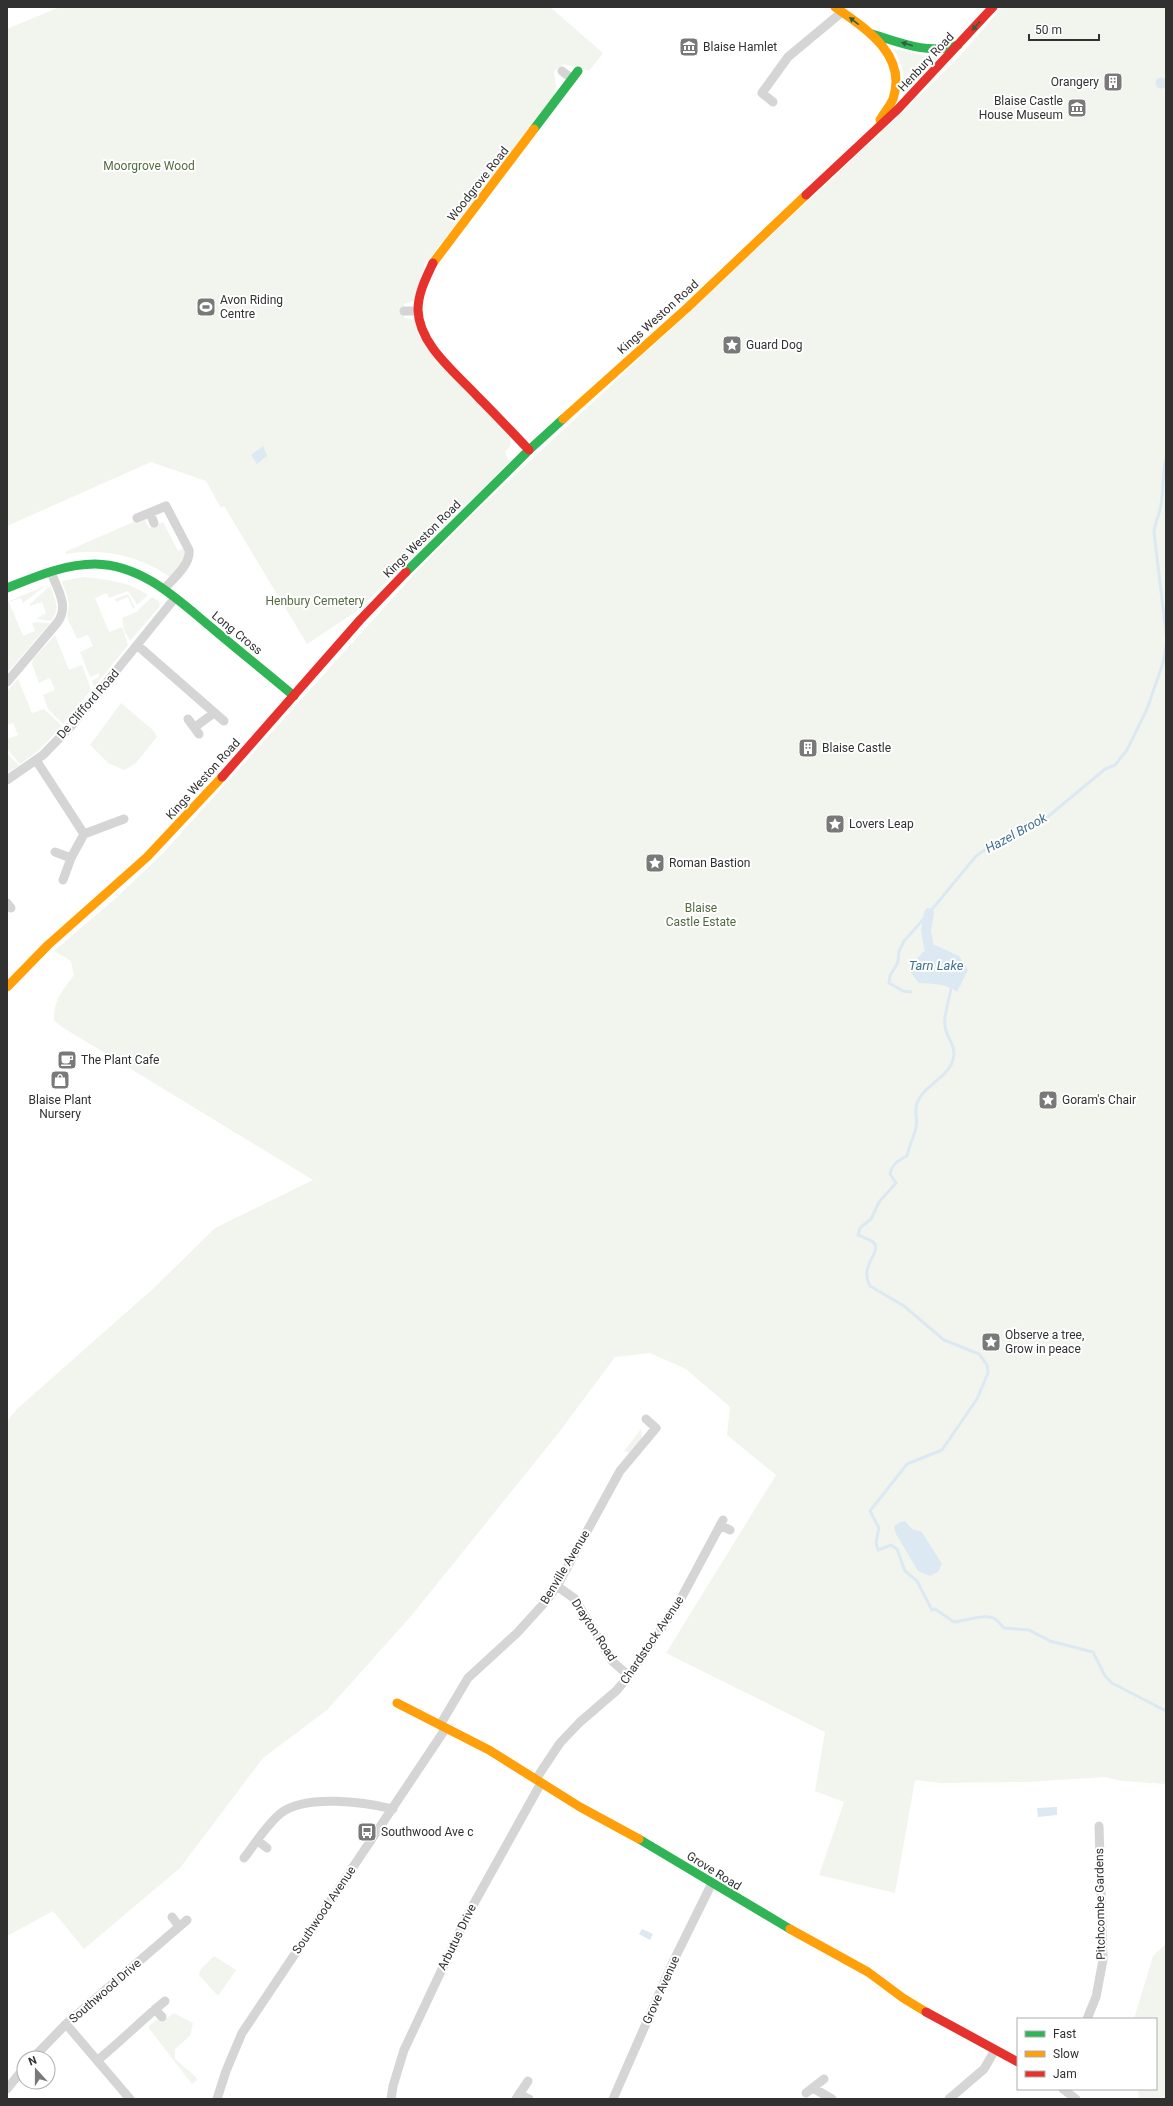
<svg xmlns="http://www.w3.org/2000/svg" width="1173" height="2106" font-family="Roboto,sans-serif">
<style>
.green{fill:#f1f5ee}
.water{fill:#dce9f2}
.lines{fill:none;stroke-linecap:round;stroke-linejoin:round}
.stream{stroke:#dce9f2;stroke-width:3}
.canal{stroke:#dce9f2;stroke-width:10}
.street{stroke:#d5d5d5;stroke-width:9}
.fast{stroke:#30b455;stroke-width:9}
.slow{stroke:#ff9f0a;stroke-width:9}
.jam{stroke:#e5322d;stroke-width:9}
.oneway{fill:#315f3e}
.labels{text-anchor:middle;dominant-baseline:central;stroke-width:4;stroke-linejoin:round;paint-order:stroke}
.poi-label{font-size:12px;fill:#313131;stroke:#fff;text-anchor:start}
.street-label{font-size:12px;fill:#313131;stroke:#fff}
.park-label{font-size:12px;fill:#536b3f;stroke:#fff}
.water-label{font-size:13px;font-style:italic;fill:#417091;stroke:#fff}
</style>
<rect width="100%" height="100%" fill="#fff"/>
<path class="green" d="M60,7H550L603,53L589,71L564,64L554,71L556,86L554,97L425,264L414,301L404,304V318L415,320L510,438L511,445L505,452L509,462L357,611L307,644L224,506L221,508L206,481L151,462L7,526V29Z
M1002,7H1166V1784L1122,1781L1105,1777L1025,1782L941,1783L915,1780L895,1893L819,1875L844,1802L815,1791L825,1732L666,1653L776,1475L727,1435L730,1407L686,1369L650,1353L615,1357L560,1431L412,1615L327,1710L263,1758L180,1868L84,1949L53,1911L7,1936V1421L17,1409L155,1287L215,1228L313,1180L62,1027L54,1020C53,1001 63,990 74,975L71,961L54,951L116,898L165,851L417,571L470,517L898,117L958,58Z
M893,49L939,58L904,93C905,76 903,63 893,49Z
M138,520L139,523L145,520L149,528L163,522L178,551L184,548C188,560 177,568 170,577C140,556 102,547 66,554L65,552Z
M83,577C105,579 130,582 148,595L137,605L128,591L109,598L107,593L95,598L109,632L122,627L128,645L94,687L92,681L99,677V673L90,677L80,652L93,646L88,635L77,639L67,617L69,603L62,581Z
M45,586L23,603L21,598L9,602L23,636L35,631L32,623L36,622L50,623L7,673V602Z
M50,586C55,599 61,609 51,621L36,619L46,613L42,602L30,606V604Z
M128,594L135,607L133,609L128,597L116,602L115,599Z
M152,597L159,601L160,606L130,641L124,630L122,618L136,612Z
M55,635L69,670L82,665L91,690L63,724L48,709L43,695L55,690L50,678L39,683L32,664L33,659Z
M18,679L32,713L44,709L62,726L37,752L20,764L7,749V739L18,735L13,723L7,725V691Z
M121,703L154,731L157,737L135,764L124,770L108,763L90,745Z
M7,753L19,766L7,773Z
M641,1429C645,1440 635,1446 629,1453L624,1451Z
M1166,1944V2099H1139L1138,2089H1156V2019H1134L1153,1956Z
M214,1956L236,1970L218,1996L199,1975L201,1969Z
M174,2013L193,2023L190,2036L175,2049V2059L196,2077L197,2080L192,2084L148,2027L156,2020L163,2021Z"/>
<path class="water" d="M1155.5 83a5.5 5.5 0 1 1 11 0a5.5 5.5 0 1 1-11 0Z
M263,446L267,456L257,464L251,455Z
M935,945L959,956L968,970L957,992C946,983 932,984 919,983L911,973C916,958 921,951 935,945Z
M905,1521L912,1529L922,1532L942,1564L938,1572L930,1576L918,1571L896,1534L894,1527L898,1523Z
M1057,1807V1815L1038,1817L1037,1808Z
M642,1929L653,1934L650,1940L639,1934Z"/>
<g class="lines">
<path class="stream" d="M1166,457C1162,473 1164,488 1161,504C1160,514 1155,522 1154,532L1166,633
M951,987C950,1000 943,1014 945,1026C946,1037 955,1044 954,1055C951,1078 925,1083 917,1103C914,1109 918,1120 916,1127C914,1137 909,1146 907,1156C899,1160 892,1164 890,1174L896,1183L879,1202L871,1219L860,1228L858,1235C863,1237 869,1239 873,1242C884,1251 858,1265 870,1286L904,1306L944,1340L979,1354L987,1365L988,1373L977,1399L942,1450L907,1464L870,1511L879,1528L876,1542L878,1550L891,1545L897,1549L905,1571L917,1581L932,1610L935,1609L954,1622C964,1621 987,1613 995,1619C999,1621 1001,1626 1004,1628L1029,1630L1050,1641L1093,1652L1105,1676L1112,1683L1166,1711
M911,992L903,991L889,983L890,976L898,962L899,951L904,941L929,913L976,856L996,842L1028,830L1044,820L1105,769L1115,765L1127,750L1147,709L1163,663L1166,646"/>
<path class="canal" d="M929,948L926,931L929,913"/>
<path class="street" d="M562,71L572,79
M773,102L762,93L788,57L842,12
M404,311H417
M150,513L154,523
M137,518L166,506L189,550C191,564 173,579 164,589
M137,645L224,721
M7,682L57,623C70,606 57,589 51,572
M188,719L199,734
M195,727L214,713
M36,760L84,834
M7,780L43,755L73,724L175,598
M55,852L71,858
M63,880L71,858L84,834L124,819
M7,903L11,908
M720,1525L730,1530
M557,1586L575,1599L612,1661L629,1676
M440,1725L468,1678L517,1633L547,1600L557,1586L620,1471L656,1428L646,1419
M536,1779L560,1743L580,1722L616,1691L629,1676L678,1604L723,1520
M258,1841L267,1848
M244,1858C255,1844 267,1824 281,1813C306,1794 364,1802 393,1809
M172,1917L179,1926
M155,2009L162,2017
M1087,2019L1096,1997L1103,1960L1099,1826
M66,2024L130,2099
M33,2058L66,2024L187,1920
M98,2060C121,2041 142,2020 165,2001
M813,2088L832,2099
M7,2089L24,2068
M1063,2089L1076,2099
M806,2093L824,2079
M519,2094L529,2099
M217,2099L226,2071L242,2033L446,1728
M391,2099L393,2086L404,2050L467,1916L541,1783
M516,2099L528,2081
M613,2099L673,1962L712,1883
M949,2099L984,2069L995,2050"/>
<path class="fast" d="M872,34C901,43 928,55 958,45
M534,129L578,71
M406,572L529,450L563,419
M7,588C35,577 64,564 95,564C143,565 177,599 212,628C239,651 267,673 294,696
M639,1839L790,1929"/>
<path class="slow" d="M835,7C865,28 908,55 893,99C890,106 884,113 880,120
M433,263L534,129
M563,419L687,308L806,195
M7,987L48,945L147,857L222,777
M397,1703L489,1750L580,1807L639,1839
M790,1929L868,1972L903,1998L926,2012"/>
<path class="jam" d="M806,195L898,109L993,7
M433,263C426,278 418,293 418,310C419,345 456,373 478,397C495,414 512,432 529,450
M222,777L360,620L406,572
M926,2012L1018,2062"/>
</g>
<defs><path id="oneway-solid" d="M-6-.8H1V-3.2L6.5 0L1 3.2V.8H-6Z"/></defs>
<g class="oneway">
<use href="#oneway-solid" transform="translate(854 21) rotate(-143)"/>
<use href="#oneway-solid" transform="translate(976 26) rotate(132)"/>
<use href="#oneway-solid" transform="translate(907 44) rotate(-164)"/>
</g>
<defs>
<g id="museum-square" transform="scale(1)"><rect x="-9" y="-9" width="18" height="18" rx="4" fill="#797979" stroke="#fff"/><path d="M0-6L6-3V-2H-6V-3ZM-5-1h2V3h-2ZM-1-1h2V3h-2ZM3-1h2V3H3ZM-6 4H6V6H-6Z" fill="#fff"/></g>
<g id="building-square" transform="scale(1)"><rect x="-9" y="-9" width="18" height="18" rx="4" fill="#797979" stroke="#fff"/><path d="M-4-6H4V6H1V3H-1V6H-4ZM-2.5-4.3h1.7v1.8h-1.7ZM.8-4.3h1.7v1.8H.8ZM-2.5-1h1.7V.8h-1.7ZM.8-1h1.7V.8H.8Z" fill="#fff"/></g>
<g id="stadium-square" transform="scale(1)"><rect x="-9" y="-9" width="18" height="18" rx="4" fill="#797979" stroke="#fff"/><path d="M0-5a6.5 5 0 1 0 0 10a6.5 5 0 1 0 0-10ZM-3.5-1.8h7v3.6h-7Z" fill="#fff"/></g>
<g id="sight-square" transform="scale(1)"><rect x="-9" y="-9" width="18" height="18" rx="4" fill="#797979" stroke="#fff"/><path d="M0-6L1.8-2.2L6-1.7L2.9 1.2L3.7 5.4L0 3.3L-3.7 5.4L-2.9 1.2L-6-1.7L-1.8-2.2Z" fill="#fff"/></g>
<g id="cafe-square" transform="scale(1)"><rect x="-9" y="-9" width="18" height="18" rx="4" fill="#797979" stroke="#fff"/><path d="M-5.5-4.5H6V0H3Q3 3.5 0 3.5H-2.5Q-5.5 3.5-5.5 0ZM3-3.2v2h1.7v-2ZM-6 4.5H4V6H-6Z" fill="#fff"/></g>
<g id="shop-square" transform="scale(1)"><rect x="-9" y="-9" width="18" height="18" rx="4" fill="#797979" stroke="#fff"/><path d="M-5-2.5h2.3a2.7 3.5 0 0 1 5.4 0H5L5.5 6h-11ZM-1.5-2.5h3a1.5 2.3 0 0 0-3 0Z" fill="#fff"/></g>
<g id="bus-square" transform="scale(1)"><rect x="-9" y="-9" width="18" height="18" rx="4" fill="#797979" stroke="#fff"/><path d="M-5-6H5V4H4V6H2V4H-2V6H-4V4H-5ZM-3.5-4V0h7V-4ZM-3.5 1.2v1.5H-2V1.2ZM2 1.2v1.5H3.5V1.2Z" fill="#fff"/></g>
</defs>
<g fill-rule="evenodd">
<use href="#museum-square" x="689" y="47"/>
<use href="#building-square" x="1113" y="82"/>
<use href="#museum-square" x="1077" y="108"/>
<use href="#stadium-square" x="206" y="307"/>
<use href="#sight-square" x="732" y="345"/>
<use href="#building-square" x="808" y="748"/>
<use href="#sight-square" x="835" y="824"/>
<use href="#sight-square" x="655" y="863"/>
<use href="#cafe-square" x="67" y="1060"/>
<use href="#shop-square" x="60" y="1080"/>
<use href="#sight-square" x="1048" y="1100"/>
<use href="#sight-square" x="991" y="1342"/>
<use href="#bus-square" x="367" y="1832"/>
</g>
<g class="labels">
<g class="poi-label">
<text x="703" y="47">Blaise Hamlet</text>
<text x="1099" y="82" text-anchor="end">Orangery</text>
<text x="1063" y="101" text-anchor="end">Blaise Castle<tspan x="1063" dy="14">House Museum</tspan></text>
<text x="220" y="300">Avon Riding<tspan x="220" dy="14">Centre</tspan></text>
<text x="746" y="345">Guard Dog</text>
<text x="822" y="748">Blaise Castle</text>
<text x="849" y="824">Lovers Leap</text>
<text x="669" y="863">Roman Bastion</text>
<text x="81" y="1060">The Plant Cafe</text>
<text x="60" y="1100" text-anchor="middle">Blaise Plant<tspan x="60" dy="14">Nursery</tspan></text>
<text x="1062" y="1100">Goram's Chair</text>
<text x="1005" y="1335">Observe a tree,<tspan x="1005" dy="14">Grow in peace</tspan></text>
<text x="381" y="1832">Southwood Ave c</text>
</g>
<g class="street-label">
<text transform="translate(926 62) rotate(-47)">Henbury Road</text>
<text transform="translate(478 184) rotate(-52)">Woodgrove Road</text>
<text transform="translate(658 317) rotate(-42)">Kings Weston Road</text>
<text transform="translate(422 539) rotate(-45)">Kings Weston Road</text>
<text transform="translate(237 633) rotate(39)">Long Cross</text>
<text transform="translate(88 704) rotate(-49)">De Clifford Road</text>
<text transform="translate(203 779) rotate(-48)">Kings Weston Road</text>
<text transform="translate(565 1567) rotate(-59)">Benville Avenue</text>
<text transform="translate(594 1630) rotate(57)">Drayton Road</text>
<text transform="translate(652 1640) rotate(-56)">Chardstock Avenue</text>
<text transform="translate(714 1871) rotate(32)">Grove Road</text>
<text transform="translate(1100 1904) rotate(-91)">Pitchcombe Gardens</text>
<text transform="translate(324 1910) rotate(-56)">Southwood Avenue</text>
<text transform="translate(457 1937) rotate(-64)">Arbutus Drive</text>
<text transform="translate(661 1990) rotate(-66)">Grove Avenue</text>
<text transform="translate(105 1991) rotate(-41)">Southwood Drive</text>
</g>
<g class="park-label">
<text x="149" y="166">Moorgrove Wood</text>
<text x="315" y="601">Henbury Cemetery</text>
<text x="701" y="908">Blaise<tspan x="701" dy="14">Castle Estate</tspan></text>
</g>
<g class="water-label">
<text transform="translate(1016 833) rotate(-29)">Hazel Brook</text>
<text x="936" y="965">Tarn Lake</text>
</g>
</g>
<rect width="1173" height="2106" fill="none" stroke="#313131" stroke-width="16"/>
<rect x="1017" y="2018" width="140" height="72" fill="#ffffff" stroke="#adadad"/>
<rect x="1025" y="2031" width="20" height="6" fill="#30b455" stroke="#adadad"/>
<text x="1053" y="2038" font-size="12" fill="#313131">Fast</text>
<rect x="1025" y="2051" width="20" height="6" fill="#ff9f0a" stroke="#adadad"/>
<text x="1053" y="2058" font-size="12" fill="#313131">Slow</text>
<rect x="1025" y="2071" width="20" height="6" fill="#e5322d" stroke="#adadad"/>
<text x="1053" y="2078" font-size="12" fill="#313131">Jam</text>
<g transform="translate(36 2070) rotate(339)"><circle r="19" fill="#ffffff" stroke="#adadad"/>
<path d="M0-3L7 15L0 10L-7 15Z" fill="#797979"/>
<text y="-6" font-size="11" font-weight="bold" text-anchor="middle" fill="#313131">N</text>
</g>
<path d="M1029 34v6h70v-6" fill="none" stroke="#313131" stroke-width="2"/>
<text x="1035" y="34" font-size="12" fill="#313131" stroke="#ffffff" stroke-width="3" paint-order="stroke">50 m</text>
</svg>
